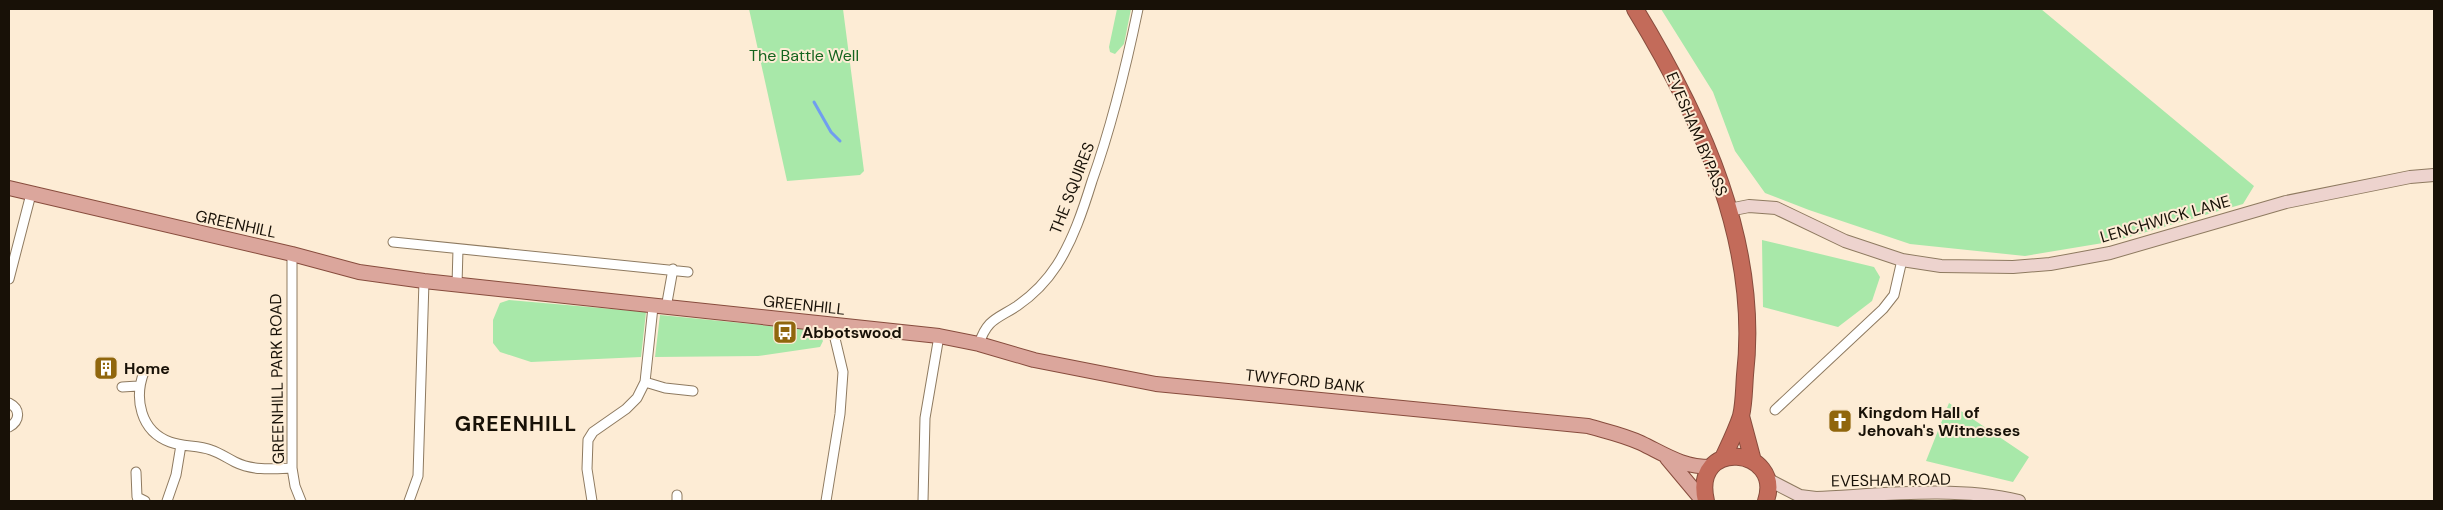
<svg xmlns="http://www.w3.org/2000/svg" width="2443" height="510" font-family="'DM Sans',sans-serif">
<style>
.green{fill:#a8e8a9}
.lines{fill:none;stroke-linecap:round;stroke-linejoin:round}
.stream{stroke:#709eef;stroke-width:3}
.street-casing{stroke:#8e7a60;stroke-width:11}
.secondary-casing{stroke:#8e7a60;stroke-width:14}
.primary-casing{stroke:#874c3d;stroke-width:16}
.highway-casing{stroke:#874c3d;stroke-width:18}
.street{stroke:#fff;stroke-width:9}
.secondary{stroke:#edd3ce;stroke-width:12}
.primary{stroke:#dba69c;stroke-width:14}
.highway{stroke:#c36b5a;stroke-width:16}
.labels{text-anchor:middle;dominant-baseline:central;stroke-width:4;stroke-linejoin:round;paint-order:stroke}
.park-label{font-size:16px;fill:#14641e;stroke:#fdecd5}
.street-label{font-size:16px;fill:#181107;stroke:#fdecd5}
.poi-label{font-size:16px;font-weight:bold;fill:#181107;stroke:#fdecd5;text-anchor:start}
.district-label{font-size:21px;font-weight:bold;letter-spacing:1px;fill:#181107;stroke:#fdecd5}
</style>
<rect width="100%" height="100%" fill="#fdecd5"/>
<path class="green" d="M749,9H843L864,171L860,175L787,181Z
M1117,9H1131L1124,44L1115,54L1110,52L1109,47Z
M1661,9H2041L2254,186L2243,204L2115,241L2025,256L1910,244L1809,210L1765,193L1735,151L1713,92Z
M1762,240L1874,267L1880,277L1872,301L1838,327L1763,307Z
M509,300L646,312L641,357L531,362L500,352L493,343V320L500,303Z
M660,315L811,330L819,333L823,341L820,347L758,356L655,357Z
M1949,403L2029,457L2013,482L1926,461Z"/>
<g class="lines">
<path class="stream" d="M814,102L831,132L840,141"/>
<g class="street-casing">
<path id="street" d="M393,242L688,272
M292,254V468L295,486L301,501
M9,279L31,194
M457,285L458,249
M666,308L673,269
M979,344C987,319 997,319 1017,306C1033,295 1046,282 1057,265C1073,240 1083,210 1092,181C1112,125 1126,67 1138,9
M144,372C134,398 140,431 170,442C183,447 198,445 211,450C220,453 227,458 235,462C253,471 273,469 292,468
M645,382L665,388L693,391
M122,387L138,386
M9,403C21,409 20,421 9,427
M1775,410L1883,309L1894,295L1902,260
M136,472L137,497L145,501
M677,495V501
M167,501L176,475L181,445
M409,501L418,476L424,281
M592,501L587,469L588,440L593,432L626,409L637,398L645,382L653,307
M826,501L840,414L843,372L832,326
M923,501L925,418L939,336"/>
</g>
<g class="secondary-casing">
<path id="secondary" d="M1729,210L1749,206L1776,208L1845,241L1902,260L1941,266L2013,267L2050,264L2110,253L2286,202L2410,177L2434,175
M1767,479L1800,496L1816,498C1881,495 1956,486 2019,501"/>
</g>
<g class="primary-casing">
<path id="primary" d="M9,188L292,254L359,272L424,281L939,336L979,344L1034,360L1156,384L1588,426C1605,431 1624,435 1641,443C1666,455 1682,467 1711,467
M1667,458L1703,501"/>
</g>
<g class="highway-casing">
<path id="highway" d="M1635,9C1702,119 1760,244 1745,375C1744,388 1744,404 1741,416C1736,431 1729,445 1723,458
M1741,416L1753,461
M1706,501C1691,437 1784,447 1766,501"/>
</g>
<use href="#street" class="street"/>
<use href="#secondary" class="secondary"/>
<use href="#primary" class="primary"/>
<use href="#highway" class="highway"/>
</g>
<defs>
<g id="bus-square" transform="scale(1.25)"><rect x="-9" y="-9" width="18" height="18" rx="4" fill="#90660d" stroke="#fdecd5"/><path d="M-5-6H5V4H4V6H2V4H-2V6H-4V4H-5ZM-3.5-4V0h7V-4ZM-3.5 1.2v1.5H-2V1.2ZM2 1.2v1.5H3.5V1.2Z" fill="#fff"/></g>
<g id="building-square" transform="scale(1.25)"><rect x="-9" y="-9" width="18" height="18" rx="4" fill="#90660d" stroke="#fdecd5"/><path d="M-4-6H4V6H1V3H-1V6H-4ZM-2.5-4.3h1.7v1.8h-1.7ZM.8-4.3h1.7v1.8H.8ZM-2.5-1h1.7V.8h-1.7ZM.8-1h1.7V.8H.8Z" fill="#fff"/></g>
<g id="church-square" transform="scale(1.25)"><rect x="-9" y="-9" width="18" height="18" rx="4" fill="#90660d" stroke="#fdecd5"/><path d="M-1.2-6h2.4v3.5h3.3v2.4h-3.3V6h-2.4V-.1h-3.3v-2.4h3.3Z" fill="#fff"/></g>
</defs>
<g fill-rule="evenodd">
<use href="#bus-square" x="785" y="332"/>
<use href="#building-square" x="106" y="368"/>
<use href="#church-square" x="1840" y="421"/>
</g>
<g class="labels">
<g class="park-label">
<text x="804" y="55">The Battle Well</text>
</g>
<g class="street-label">
<text transform="translate(1697 134) rotate(67)">EVESHAM BYPASS</text>
<text transform="translate(1072 188) rotate(-69)">THE SQUIRES</text>
<text transform="translate(2165 219) rotate(-16)">LENCHWICK LANE</text>
<text transform="translate(236 224) rotate(12)">GREENHILL</text>
<text transform="translate(804 305) rotate(6)">GREENHILL</text>
<text transform="translate(277 379) rotate(-91)">GREENHILL PARK ROAD</text>
<text transform="translate(1305 381) rotate(6)">TWYFORD BANK</text>
<text transform="translate(1891 480) rotate(-1)">EVESHAM ROAD</text>
</g>
<g class="poi-label">
<text x="802" y="332">Abbotswood</text>
<text x="124" y="368">Home</text>
<text x="1858" y="412">Kingdom Hall of<tspan x="1858" dy="18">Jehovah's Witnesses</tspan></text>
</g>
<g class="district-label">
<text x="516" y="424">GREENHILL</text>
</g>
</g>
<rect width="2443" height="510" fill="none" stroke="#181107" stroke-width="20"/>
</svg>
